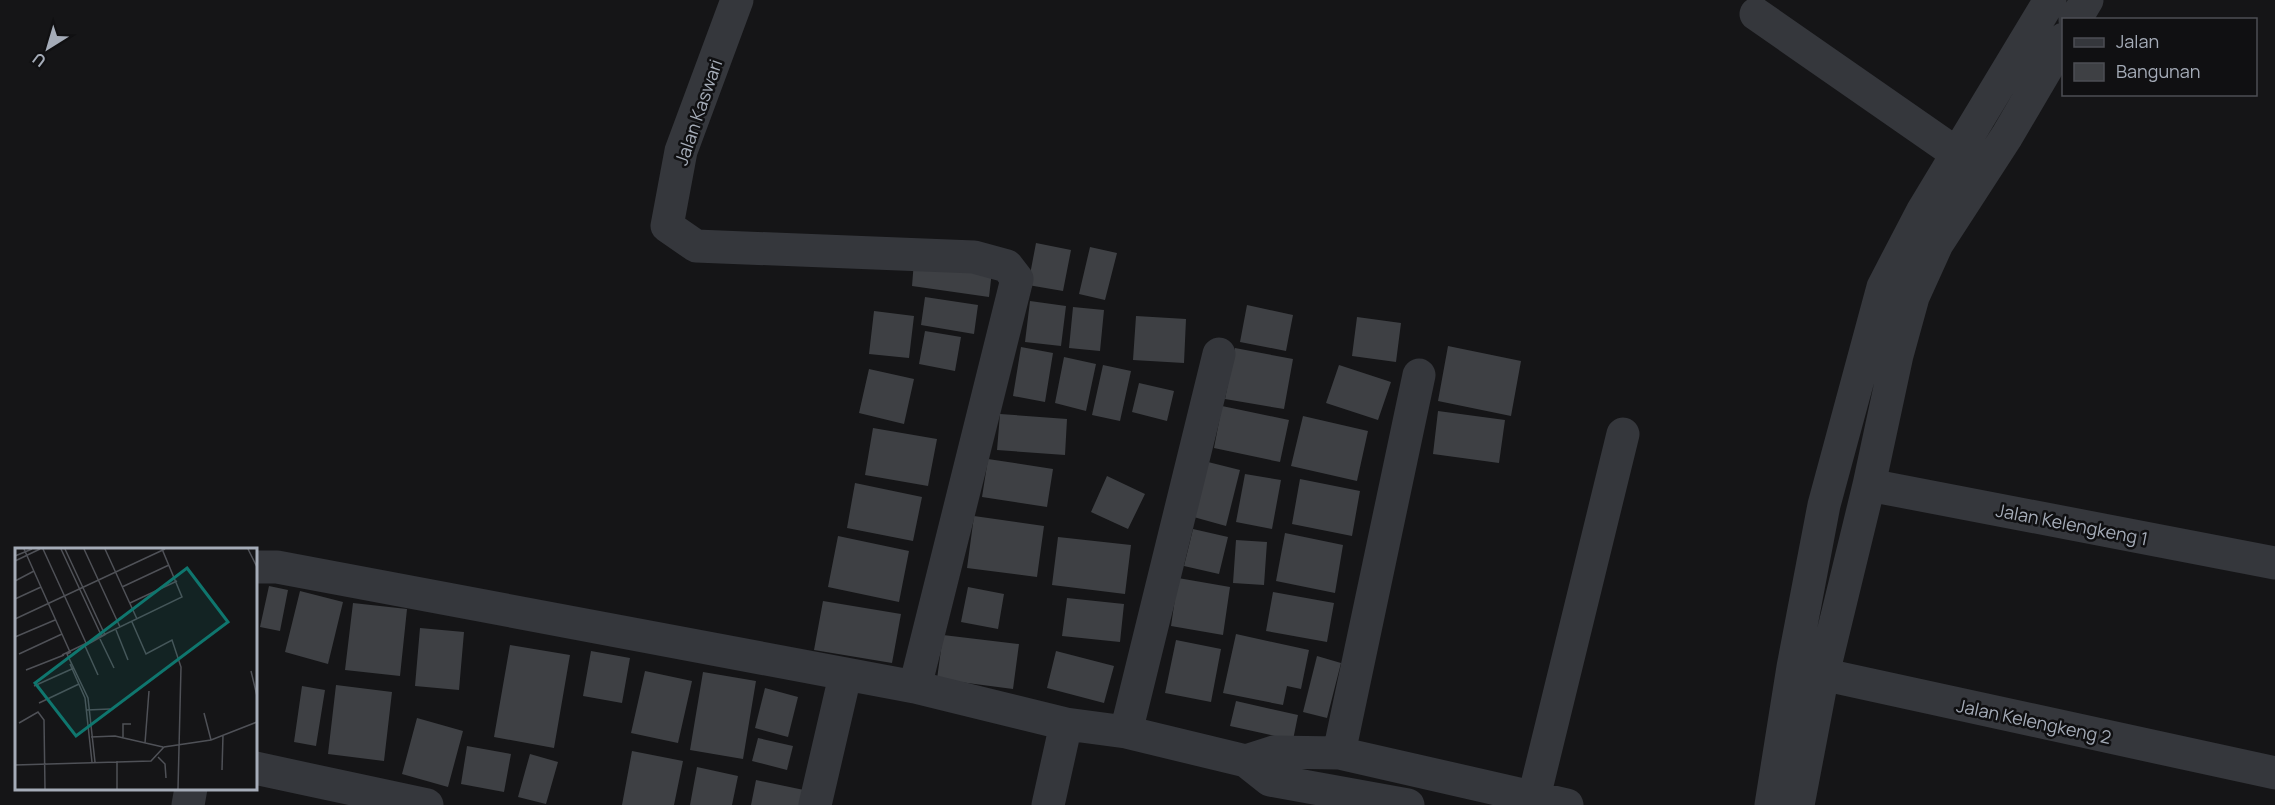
<svg xmlns="http://www.w3.org/2000/svg" width="2275" height="805" font-family="Manrope,sans-serif">
<style>
.building{fill:#3e4044}
.lines{fill:none;stroke-linecap:round;stroke-linejoin:round}
.street{stroke:#35373c;stroke-width:33}
.labels{text-anchor:middle;dominant-baseline:central;stroke-width:5;stroke-linejoin:round;paint-order:stroke}
.street-label{font-size:18px;fill:#a5acb8;stroke:#101012}
.inset-road{fill:none;stroke:#4f5157;stroke-width:1.5}
.view{fill:#0f766e;fill-opacity:0.15;stroke:#0f766e;stroke-width:3}
.inset-edge{fill:none;stroke:#a5acb8;stroke-width:3}
</style>
<rect width="100%" height="100%" fill="#151517"/>
<path class="building" d="M1036,243L1071,250L1063,291L1028,285Z
M1090,247L1117,253L1105,300L1079,294Z
M914,261L992,271L989,297L912,286Z
M925,297L978,305L974,334L921,325Z
M1030,301L1066,306L1061,346L1025,342Z
M1247,305L1293,315L1286,351L1240,342Z
M1073,307L1104,310L1100,351L1069,348Z
M874,311L914,316L909,358L869,354Z
M1136,316L1186,319L1184,363L1133,360Z
M1357,317L1401,323L1396,362L1352,356Z
M925,331L961,337L955,371L919,364Z
M1448,346L1521,361L1511,416L1438,401Z
M1021,347L1053,353L1045,402L1013,396Z
M1235,348L1293,359L1284,409L1225,399Z
M1064,357L1096,364L1086,411L1055,403Z
M1103,365L1131,371L1120,421L1092,415Z
M1339,365L1391,382L1378,420L1326,403Z
M869,369L914,379L904,424L859,413Z
M1139,383L1174,391L1167,421L1132,412Z
M1222,406L1289,420L1280,462L1214,448Z
M1438,411L1505,420L1499,463L1433,454Z
M1000,414L1067,419L1065,455L997,450Z
M1303,416L1368,431L1357,481L1291,466Z
M873,428L937,439L928,486L865,475Z
M988,459L1053,469L1047,507L982,497Z
M1204,461L1240,470L1226,526L1190,516Z
M1245,474L1281,480L1272,529L1236,522Z
M1107,476L1145,494L1128,529L1091,512Z
M1300,479L1360,491L1352,536L1292,524Z
M855,483L922,497L913,541L847,528Z
M974,516L1044,526L1037,577L967,568Z
M1193,529L1228,537L1219,574L1184,566Z
M1285,533L1343,545L1335,593L1276,581Z
M838,536L909,551L899,602L828,587Z
M1058,537L1131,545L1125,594L1052,585Z
M1236,540L1267,542L1264,585L1233,583Z
M1178,578L1230,587L1223,635L1171,626Z
M269,586L288,590L280,631L260,627Z
M968,587L1004,594L998,629L961,622Z
M300,591L343,602L328,664L285,652Z
M1273,592L1334,603L1327,642L1266,631Z
M1067,598L1124,604L1120,642L1062,636Z
M823,601L901,614L892,663L814,650Z
M353,603L407,609L400,676L345,670Z
M420,628L464,632L459,690L415,686Z
M1236,634L1309,650L1301,689L1287,686L1283,705L1223,693Z
M943,635L1019,644L1013,689L937,679Z
M1176,640L1221,649L1211,702L1165,693Z
M510,645L570,655L554,748L494,737Z
M591,651L630,658L622,703L583,696Z
M1056,651L1114,666L1104,703L1047,688Z
M1317,656L1341,663L1327,718L1303,712Z
M645,671L692,681L678,743L631,733Z
M703,672L756,681L743,759L690,750Z
M336,685L392,692L384,761L328,754Z
M302,686L325,690L316,746L294,742Z
M765,688L798,697L788,737L755,728Z
M1236,701L1298,715L1293,740L1230,726Z
M417,718L463,731L448,787L402,774Z
M758,738L793,746L787,770L752,761Z
M467,746L511,754L504,792L461,784Z
M632,751L683,761L674,805H622Z
M530,754L558,762L546,804L518,797Z
M697,767L738,776L732,805H690Z
M756,780L804,790L801,805H751Z"/>
<g class="lines">
<path class="street" d="M737,0L681,151L667,226L696,246L974,257L1007,266L1017,279L915,687
M1756,14L1976,167
M2075,20L2087,0
M1869,485L2275,563
M255,567H277L915,687L1066,724L1126,732L1246,761L1270,780L1408,805
M1803,670L2275,773
M1126,732L1219,354
M1339,753L1419,375
M1246,761L1274,752L1339,753L1567,805
M255,768L427,805
M1534,797L1623,434
M188,805L191,788
M815,805L845,676
M1048,805L1066,724
M1771,805L1793,667L1824,505L1883,287L1922,212L2050,0
M1798,805L1823,674L1869,485L1897,355L1913,297L1937,244L2007,136L2064,39"/>
</g>
<g class="labels">
<g class="street-label">
<text transform="translate(698 112) rotate(-71)">Jalan Kaswari</text>
<text transform="translate(2072 524) rotate(11)">Jalan Kelengkeng 1</text>
<text transform="translate(2034 721) rotate(12)">Jalan Kelengkeng 2</text>
</g>
</g>
<g transform="translate(15 548)">
<rect width="242" height="242" fill="#151517"/>
<path class="inset-road" d="M9,1L55,104M28,1L71,95M46,1L87,89M50,1L90,87M69,1L105,79M90,1L122,71M233,1L242,19M0,8L17,1M0,13L25,1M0,33L19,23M107,39L154,17M0,51L26,39M115,55L162,33M0,71L150,1M117,74L131,106L157,92L166,119L163,241M101,82L113,112M0,89L40,72M85,91L99,120M70,98L83,127M66,100L91,86M56,104L52,106L73,150L80,214M4,106L47,86M47,107L167,49L147,1M55,116L70,150L77,214M11,122L49,107M236,123L242,148M19,138L59,120M24,155L64,136M72,162L95,161M189,165L196,192M4,175L23,164L29,172L30,241M76,189L100,188L148,199M108,189V176H116M130,195L134,143M143,209L150,216L151,230M102,213V241M0,217L136,213L149,199L196,192L242,174M207,222L208,187"/>
<path class="view" d="M172,20L213,74L61,188L20,135Z"/>
<rect width="242" height="242" class="inset-edge"/>
</g>
<rect x="2062" y="18" width="195" height="78" fill="#101012" stroke="#4c4e54" stroke-width="1.5"/>
<rect x="2074" y="38" width="30" height="9" fill="#35373c" stroke="#4c4e54" stroke-width="1.5"/>
<text x="2116" y="48" font-size="18" fill="#a5acb8">Jalan</text>
<rect x="2074" y="63" width="30" height="18" fill="#3e4044" stroke="#4c4e54" stroke-width="1.5"/>
<text x="2116" y="78" font-size="18" fill="#a5acb8">Bangunan</text>
<g transform="translate(48 48) rotate(217)" stroke="#101012" stroke-width="4.5" paint-order="stroke">
<path d="M0-4.5L10 22L0 15L-10 22Z" fill="#a5acb8"/>
<text y="-9" font-size="16" font-weight="bold" text-anchor="middle" fill="#a5acb8">U</text>
</g>
</svg>
